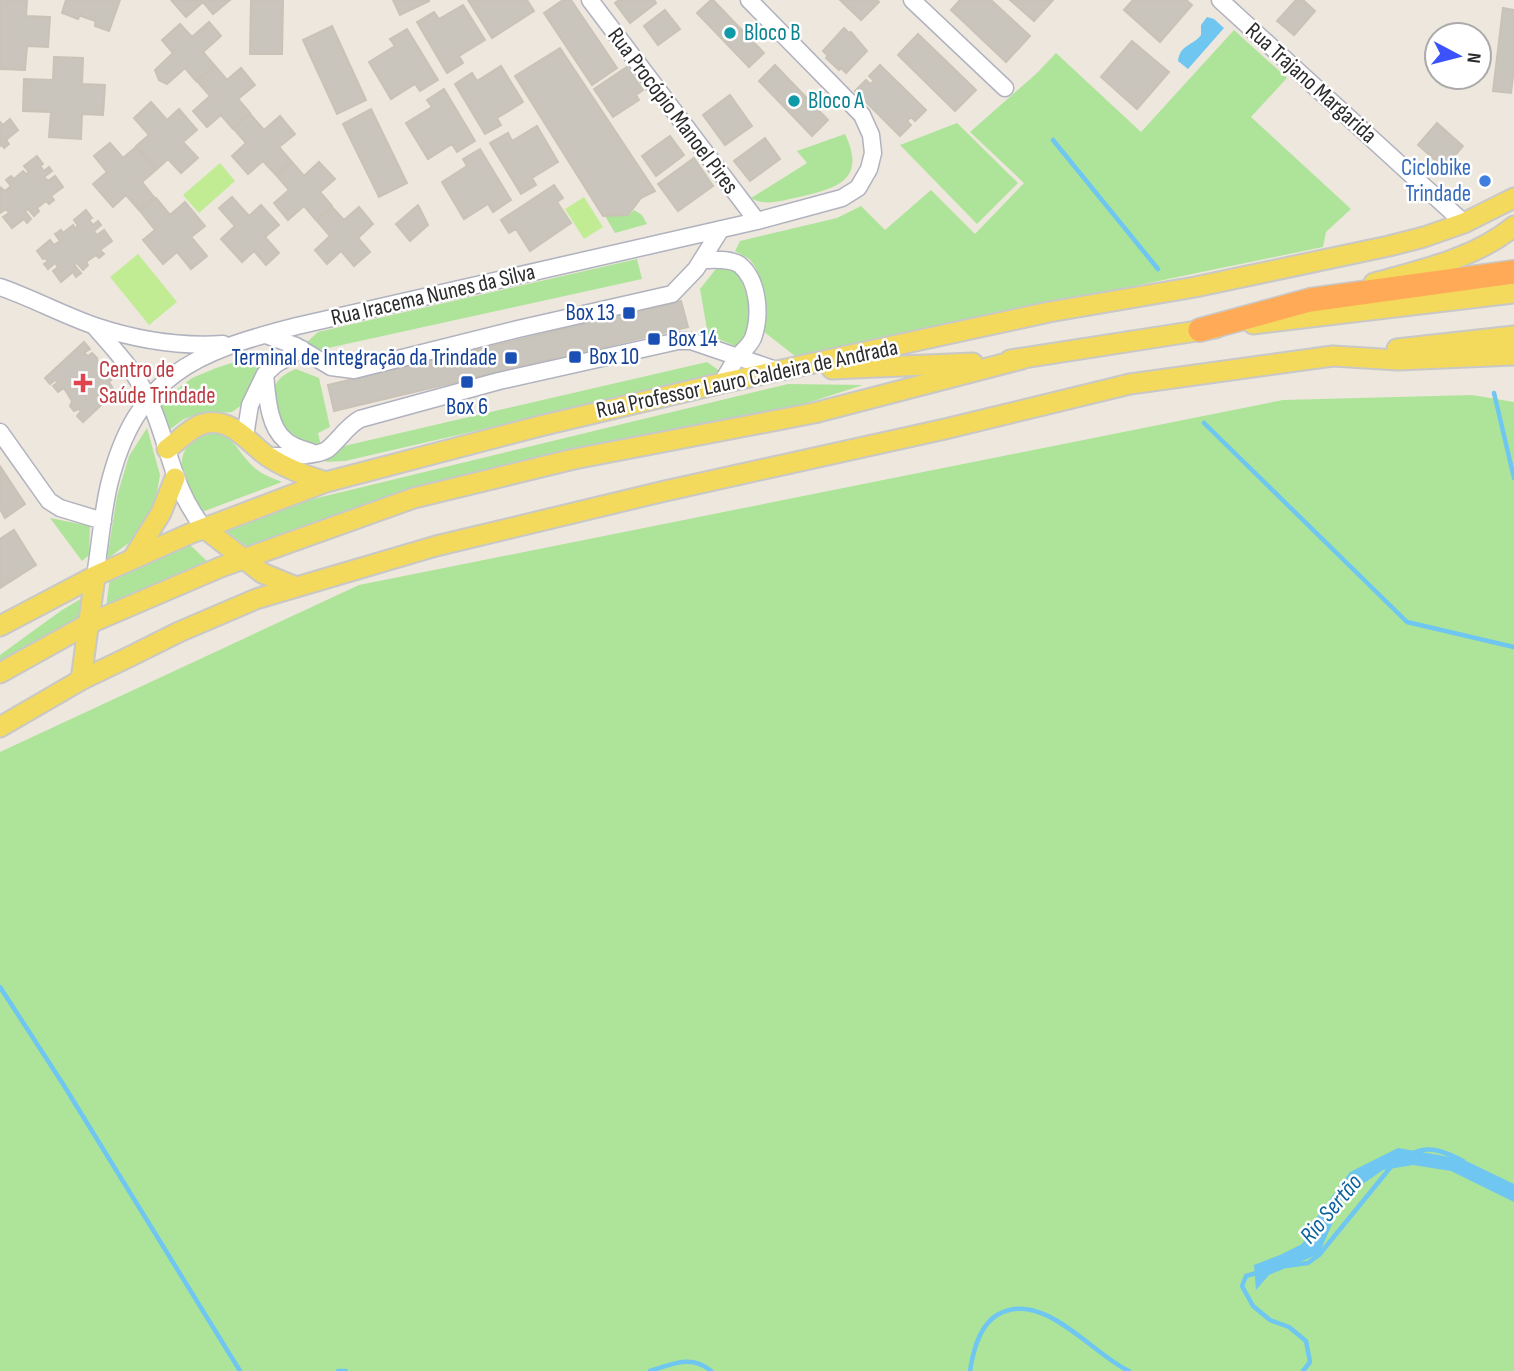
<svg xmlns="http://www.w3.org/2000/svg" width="1514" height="1371" font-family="'Sofia Sans Condensed',sans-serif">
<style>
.green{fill:#aee499}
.pitch{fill:#c1ec94}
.water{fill:#6fc6f0}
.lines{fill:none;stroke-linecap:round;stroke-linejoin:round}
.stream{stroke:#6fc6f0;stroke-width:4.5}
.building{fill:#c9c5bc;stroke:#c9c3b7;stroke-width:2}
.minor-casing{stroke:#b1b2bf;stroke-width:19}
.major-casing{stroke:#c8c8c8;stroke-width:23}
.highway-casing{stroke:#c8c8c8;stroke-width:26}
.minor{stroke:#fff;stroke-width:16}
.major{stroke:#f3d95c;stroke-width:19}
.highway{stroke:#ffaa56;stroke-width:23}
.culture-dot{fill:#0f9aa8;stroke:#fff;stroke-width:2.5}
.shop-dot{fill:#3f7fe0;stroke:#fff;stroke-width:2.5}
.transit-dot{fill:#1a4fb4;stroke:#fff;stroke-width:2.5}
.health-dot{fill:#e0444e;stroke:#fff;stroke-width:2.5}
.labels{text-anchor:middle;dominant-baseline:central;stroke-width:5;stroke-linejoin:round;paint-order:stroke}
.culture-label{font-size:23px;fill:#0d838f;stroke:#fff;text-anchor:start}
.street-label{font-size:23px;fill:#2b2b2b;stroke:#fff}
.shop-label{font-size:23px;fill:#366cbe;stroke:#fff;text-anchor:end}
.transit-label{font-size:23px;fill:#164399;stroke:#fff;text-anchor:end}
.health-label{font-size:23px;fill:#be3a42;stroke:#fff;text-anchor:start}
.water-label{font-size:24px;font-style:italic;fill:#0b639f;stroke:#fff}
</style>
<rect width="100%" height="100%" fill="#ede7dd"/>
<path class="green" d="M1234,30L1287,78L1251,117L1351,209L1326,232L1323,247L795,356L763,331C766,311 765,275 750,260C746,256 739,254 735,251L740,241L837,218L861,206L885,230L931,190L975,234L1024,183L970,132L1036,74L1056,53L1141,132Z
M957,123L1018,183L977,224L900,145Z
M845,134C867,180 837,188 799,197C783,200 766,207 751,198L807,163L797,151Z
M634,210L642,215L647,224L615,233L605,216L629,215Z
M637,259L642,279L319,350L305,344L318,332Z
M719,265L734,268C750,293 757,322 738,347L708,335L700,289Z
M276,349L252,379L242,405L232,412L198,414L184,419L169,430L159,403L192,378L216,368Z
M707,362L724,374L345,461L325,462L344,446Z
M296,369L319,378L330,427L318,433L321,446L292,439L282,433C275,404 261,383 296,369Z
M788,384L863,385L767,416L249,548L225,530L313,499Z
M1472,395L1514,402V1371H0V752L359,585L1283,400Z
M147,428L160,475L157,492L148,523L129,543L107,559L117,496L129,456Z
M203,431C239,435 232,448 256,469C263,475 273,478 282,482L202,512C182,485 168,454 203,431Z
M50,518L90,526L89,555L82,561Z
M189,544L209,563L106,607L110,578Z
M89,594L86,622L0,668V655L62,610Z"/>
<path class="pitch" d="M220,163L235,181L199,213L183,195Z
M584,197L603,227L584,239L565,209Z
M138,254L177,302L149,325L110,277Z"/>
<path class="water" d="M1207,17L1214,19L1224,28L1188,69L1178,61C1180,44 1193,46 1201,35V25Z
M1398,1148L1462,1159L1514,1184V1202L1451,1171L1413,1165L1383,1170L1344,1197L1319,1254L1269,1275L1256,1290L1254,1265L1280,1255L1302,1244L1317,1217L1350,1172Z"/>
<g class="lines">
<path class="stream" d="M1053,140L1158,269
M1494,393L1514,478
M1204,423L1407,622L1514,647
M0,987L63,1084L240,1371
M1412,1154C1428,1144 1448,1153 1463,1161
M1286,1266L1308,1263L1319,1255L1390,1168
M1260,1272L1246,1276L1242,1286L1253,1306L1270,1320L1289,1327L1306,1341L1310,1362L1303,1371
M338,1371H346
M650,1371C672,1364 692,1354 711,1371
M970,1371C973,1351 979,1326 997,1315C1042,1288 1092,1354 1129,1371"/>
</g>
<path class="building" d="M0,0H27L26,16L50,17L48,47L27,46L25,70L0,69Z
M66,0H120L109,31L95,26L96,17L95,21L81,16V12L78,19L62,13Z
M230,0L213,14L203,2L186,17L172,1Z
M251,0H283L282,54H250Z
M393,0H429V1L400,15Z
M468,0H527L534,11L492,38Z
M563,0H571L617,68L592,85L544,13Z
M619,0H654L656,3L630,23L615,3Z
M711,0H713L764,53L749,67L697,13Z
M840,0H877L879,2L861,20Z
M960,0H991L1030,36L1006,62L951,10Z
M1010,0H1053L1034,21Z
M1133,0H1186L1192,5L1160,42L1124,10Z
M1296,0H1303L1315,11L1294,35L1277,21Z
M463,5L485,40L459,56L463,63L447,73L417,22L434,12L439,19Z
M1503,8L1514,10V68L1511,93L1493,91Z
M665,10L680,29L658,45L644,26Z
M209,22L221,36L203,52L214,65L196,81L185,68L167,84L159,80L155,70L173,53L162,40L180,24L192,37Z
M332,26L366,100L337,114L303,40Z
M844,28L849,33L851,32L867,51L846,73L841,68L839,70L826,58L828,56L823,51Z
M407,29L438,80L420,91L415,84L391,99L369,62L395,46L390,39Z
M918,34L976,90L955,111L898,55Z
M1132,41L1169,72L1137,109L1101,77Z
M560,48L655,191L641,198L628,215L603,216L515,76Z
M54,57L83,58L82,84L105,85L103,115L82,114L81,139L49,137L51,112L23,111L24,79L53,80Z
M775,65L828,120L812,136L759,81Z
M880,65L926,110L915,121L911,117L907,121L911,125L900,136L855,91L866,80L870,84L874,81L869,76Z
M215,66L227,80L241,68L255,85L238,99L250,113L233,129L221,115L207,127L193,111L210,96L197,81Z
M501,66L523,102L497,118L501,125L485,134L455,84L472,73L477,81Z
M627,67L643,90L636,95L639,100L613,117L594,89Z
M444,89L475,141L457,152L452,144L428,159L406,123L432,107L427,100Z
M730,95L752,126L725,145L703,115Z
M151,102L167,120L179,109L197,130L183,142L198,158L181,173L168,159L157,169L136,146L149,135L134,118Z
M371,109L407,183L379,197L343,124Z
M250,114L264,130L280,116L295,134L279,147L291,161L276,175L263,161L248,174L232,156L246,143L233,128Z
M10,119L18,130L6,140L9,144L4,148L2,145L0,146V122L3,125Z
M1437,123L1463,146L1444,168L1418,145Z
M537,126L558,162L532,178L536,185L521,194L490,143L508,133L512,141Z
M670,136L684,155L656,176L642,156Z
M765,138L780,159L750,181L734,161Z
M110,143L123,158L136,147L156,170L142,182L154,197L139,210L126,195L113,207L93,184L107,172L94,156Z
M480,149L511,200L493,212L488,204L464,219L442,182L467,166L463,159Z
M37,156L43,164L40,166L44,171L49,167L52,171L44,177L48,181L55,176L63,187L51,196L54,200L49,204L46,201L37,208L39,211L34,216L28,209L25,211L31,219L27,223L24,219L12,228L3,217L9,213L6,209L0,213V187L5,191L11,186L6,180L11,176L14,179L23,171L26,174L29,172L24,166Z
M694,158L713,186L678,211L658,184Z
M292,162L304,176L319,162L335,179L320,192L332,206L316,220L304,206L288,220L274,203L289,190L276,175Z
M554,185L563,198L557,202L571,223L530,251L516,229L509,233L501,220Z
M232,197L249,216L261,205L279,225L265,237L279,253L266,265L254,251L242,262L221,239L235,226L219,208Z
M156,198L170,215L185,202L205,226L191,237L207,256L191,269L177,252L163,264L143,240L155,230L140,211Z
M418,205L428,225L410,241L396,224Z
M332,207L344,220L359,207L373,224L358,238L370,252L354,266L341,251L327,264L315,250L330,236L317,221Z
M86,210L92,218L89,220L93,225L98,221L101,225L94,231L97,235L104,230L112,241L100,250L104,254L99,258L96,255L86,262L88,265L83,270L77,263L74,265L81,273L76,277L73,272L61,282L53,271L58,267L55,263L48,269L44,264L48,261L45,258L43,259L37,251L50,240L54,245L60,241L55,234L61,230L63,233L73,225L75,228L78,226L74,220Z
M681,301L688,327L334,411L328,385Z
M84,342L90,349L84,353L88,356L92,353L97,358L98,367L105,375L109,372L114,377L109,382L115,392L83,422L77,416L81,411L79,409L74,411L70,406L72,401L64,388L58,392L53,386L58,382L55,380L50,384L45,378Z
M0,466L25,504L5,518L0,509Z
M14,530L36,565L0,588V539Z"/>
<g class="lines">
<g class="minor-casing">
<path id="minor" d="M590,0L757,221
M912,0L1005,88
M1220,0L1464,223
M702,260C713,260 731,258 740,265C759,281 761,316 753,338C749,347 741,352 736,359C731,367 726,375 722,383
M0,287C32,298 63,315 95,326C137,340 179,347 223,344
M94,326C114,349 136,372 149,400C170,445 171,487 204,528
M266,335L296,346L331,367L354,370L518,329L672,294L696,269L721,229
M302,349L276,364L265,374C267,394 268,426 285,440C292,447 302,449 311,452
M0,432L49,501L60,508L103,521
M245,436L250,405L265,374
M268,456C281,456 318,457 328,449C340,439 346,427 360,419L499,381L678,341H691L779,371
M95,576C100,546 102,515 109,485C136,375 195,352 297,326L757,221L842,198L858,188L869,169L873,153L871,135L862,115L749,0"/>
</g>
<g class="major-casing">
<path id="major" d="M1374,283C1421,270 1476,258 1514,226
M1253,324L1514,293
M1397,349L1514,336
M1010,360L1216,328
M832,369L973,363
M167,449C179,441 192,425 207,423C233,419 249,443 267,456C285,468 306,476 326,482
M204,528L262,573L296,587
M133,558L161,513L175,478
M0,626L95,576L189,534L326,482L540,426L722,383L1049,312L1195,287L1389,246L1424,237L1464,223L1514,198
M0,673L88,624L221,567L414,498L574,459L814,413L1022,359
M81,680L95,576
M0,727L81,680L129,657L179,632L256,599L436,546L665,491L945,429L1130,384L1333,356L1398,360L1514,355"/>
</g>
<g class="highway-casing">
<path id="highway" d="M1200,330L1310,300L1514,272"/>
</g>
<use href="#minor" class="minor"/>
<use href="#major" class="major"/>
<use href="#highway" class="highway"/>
</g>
<g class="culture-dot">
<circle cx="730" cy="33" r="7"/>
<circle cx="794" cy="101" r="7"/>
</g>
<circle class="shop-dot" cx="1485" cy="181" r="7"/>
<g class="transit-dot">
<rect x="622" y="306" width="14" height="14" rx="3.5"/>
<rect x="647" y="332" width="14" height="14" rx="3.5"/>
<rect x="568" y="350" width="14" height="14" rx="3.5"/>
<rect x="504" y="351" width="14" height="14" rx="3.5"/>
<rect x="460" y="375" width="14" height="14" rx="3.5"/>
</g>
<path class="health-dot" d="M79.5 372.5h7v7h7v7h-7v7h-7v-7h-7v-7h7z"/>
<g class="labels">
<g class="culture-label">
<text x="744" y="33">Bloco B</text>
<text x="808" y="101">Bloco A</text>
</g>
<g class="street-label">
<text transform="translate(1311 83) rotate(42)">Rua Trajano Margarida</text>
<text transform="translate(673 111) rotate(53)">Rua Procópio Manoel Pires</text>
<text transform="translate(433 295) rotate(-13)">Rua Iracema Nunes da Silva</text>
<text transform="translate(747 379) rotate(-12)">Rua Professor Lauro Caldeira de Andrada</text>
</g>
<g class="shop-label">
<text x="1471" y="168">Ciclobike<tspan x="1471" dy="26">Trindade</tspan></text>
</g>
<g class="transit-label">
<text x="615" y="313">Box 13</text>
<text x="668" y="339" text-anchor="start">Box 14</text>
<text x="589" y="357" text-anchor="start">Box 10</text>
<text x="497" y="358">Terminal de Integração da Trindade</text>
<text x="467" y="407" text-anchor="middle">Box 6</text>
</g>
<g class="health-label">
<text x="99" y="370">Centro de<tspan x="99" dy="26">Saúde Trindade</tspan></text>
</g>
<g class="water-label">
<text transform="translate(1331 1209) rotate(-50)">Rio Sertão</text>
</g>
</g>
<g transform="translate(1458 56) rotate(97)"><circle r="33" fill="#ffffff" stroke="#aaaaaa" stroke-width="2"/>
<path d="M0-5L12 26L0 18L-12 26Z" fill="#3b52fc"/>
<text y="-10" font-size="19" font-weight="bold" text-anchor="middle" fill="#2b2b2b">N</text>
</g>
</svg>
